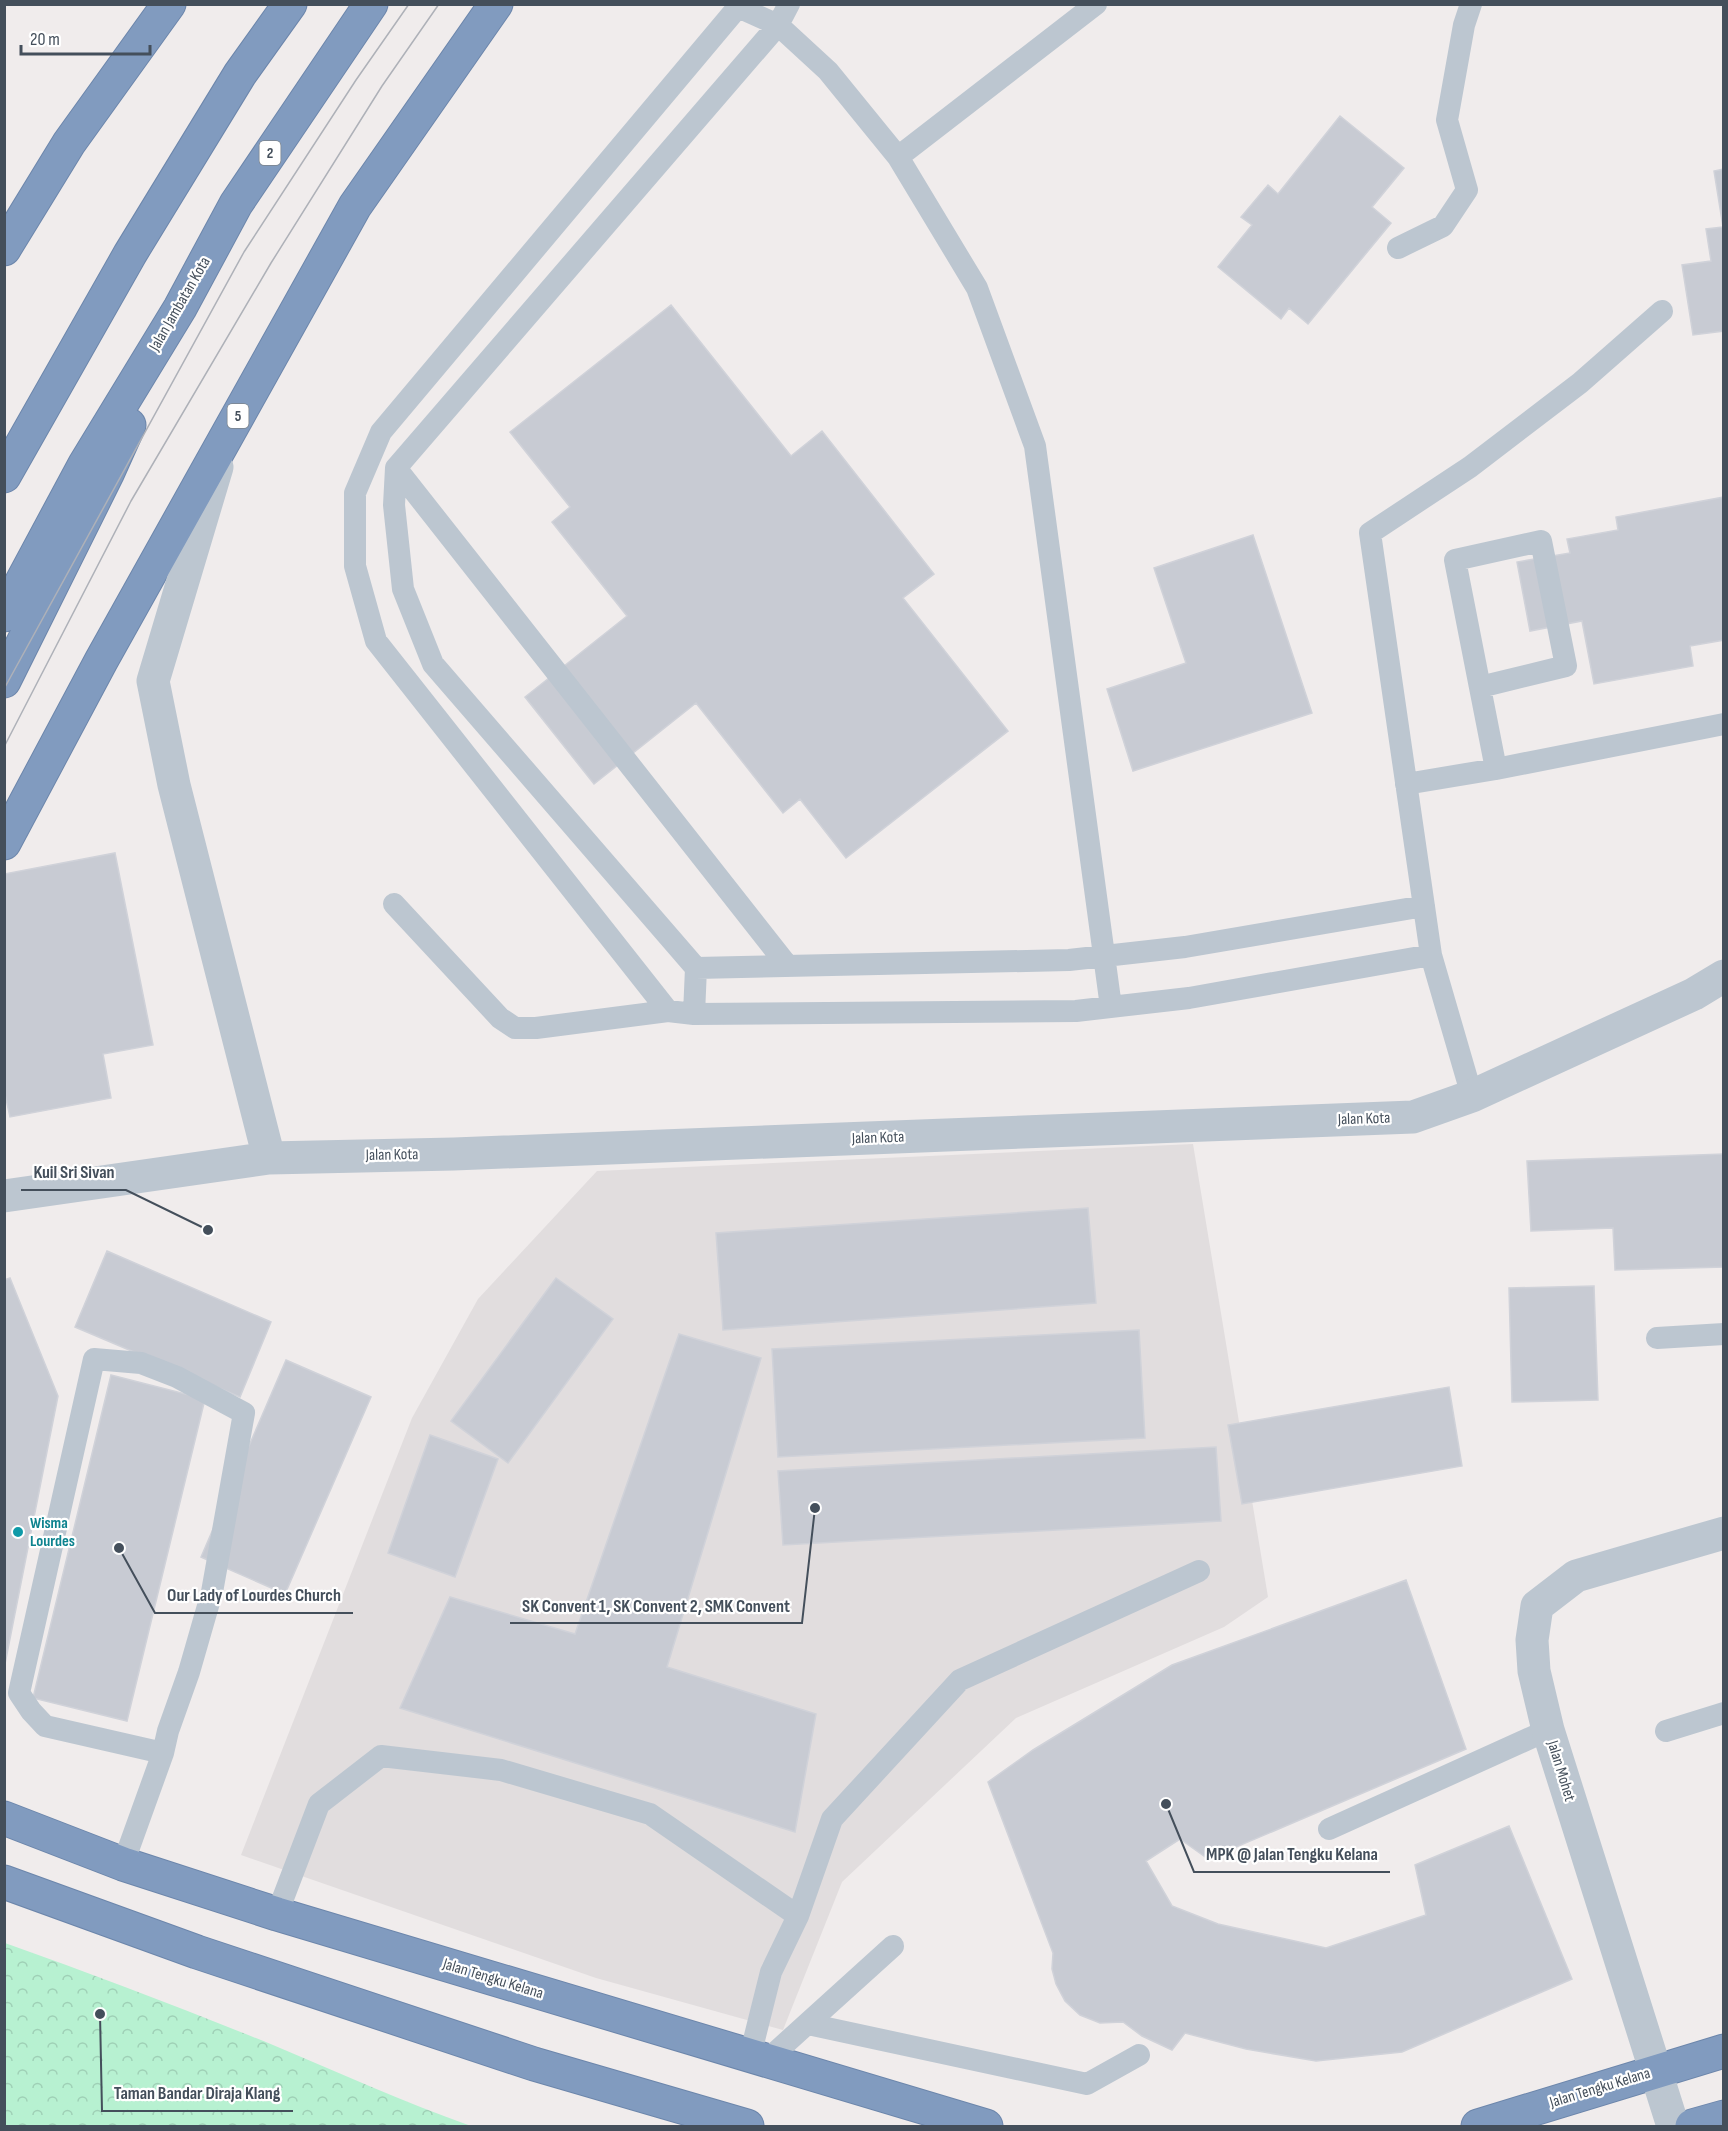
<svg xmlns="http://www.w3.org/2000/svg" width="1728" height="2131" font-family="'Sofia Sans Condensed',sans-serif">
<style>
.education{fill:#e1ddde}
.forest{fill:url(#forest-crowns)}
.building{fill:#c8cbd3;stroke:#d0d2d9;stroke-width:1.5}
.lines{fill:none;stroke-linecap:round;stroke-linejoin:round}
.highway-casing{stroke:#6c86ab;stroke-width:35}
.lane{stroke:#bcc6d0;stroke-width:22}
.street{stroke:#bcc6d0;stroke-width:33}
.highway{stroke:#819bbf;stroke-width:33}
.tram{stroke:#aeb1b8;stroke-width:1.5}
.culture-dot{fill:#0f9aa8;stroke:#fff;stroke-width:2}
.labels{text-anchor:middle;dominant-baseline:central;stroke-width:4.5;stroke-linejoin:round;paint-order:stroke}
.shield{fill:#fff;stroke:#7c848c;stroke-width:1.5}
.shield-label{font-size:15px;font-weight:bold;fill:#444f5b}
.street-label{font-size:16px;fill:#444f5b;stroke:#fff}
.culture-label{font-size:16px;font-weight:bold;fill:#0d838f;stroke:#fff;text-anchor:start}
.leader{fill:none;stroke:#444f5b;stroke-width:2}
.callout-dot{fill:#444f5b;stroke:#fff;stroke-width:2}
.callout-label{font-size:18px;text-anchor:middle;font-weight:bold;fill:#444f5b;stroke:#fff;stroke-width:4.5;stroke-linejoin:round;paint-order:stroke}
</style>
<defs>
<pattern id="forest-crowns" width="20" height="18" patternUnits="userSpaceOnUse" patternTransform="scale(1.5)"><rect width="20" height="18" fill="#b7f1d1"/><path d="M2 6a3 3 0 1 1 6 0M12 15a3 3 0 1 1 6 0" fill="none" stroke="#9fd0b6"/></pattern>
</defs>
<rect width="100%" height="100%" fill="#f0ecec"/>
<path class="education" d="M1193,1144L1268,1597L1224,1627L1016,1718L842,1882L783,2030L596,1978L241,1855L412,1418L478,1299L597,1171Z"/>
<path class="forest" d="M5,1943C95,1975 184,2009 273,2045C339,2073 404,2102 471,2126H5Z"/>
<path class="building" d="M1340,116L1404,168L1372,207L1391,223L1308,324L1289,308L1281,319L1218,267L1252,225L1241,217L1268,185L1278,194Z
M1724,169V331L1693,335L1682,265L1711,261L1706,229L1723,227L1714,171Z
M671,305L791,456L822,431L934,574L903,598L1008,731L846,858L800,799L783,813L696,703L594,784L525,697L627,616L552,522L570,507L510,432Z
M1724,497V640L1690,646L1693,666L1594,684L1582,621L1530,631L1517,562L1570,553L1567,539L1618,530L1616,517Z
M1253,535L1312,713L1133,771L1107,689L1186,663L1154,568Z
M115,853L153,1045L103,1054L111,1098L10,1117L4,1090V874Z
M1724,1154V1267L1615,1270L1613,1228L1531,1231L1527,1161Z
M1088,1208L1096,1303L723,1330L716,1233Z
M107,1251L271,1322L240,1397L75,1327Z
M10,1278L58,1396L4,1669V1280Z
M556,1278L613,1319L508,1463L451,1421Z
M1594,1286L1598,1400L1512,1402L1509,1288Z
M1139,1330L1145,1438L778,1457L772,1349Z
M679,1334L761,1358L667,1667L816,1714L795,1832L400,1708L450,1597L575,1634Z
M286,1360L371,1397L285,1594L201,1557Z
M111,1375L205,1399L127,1721L33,1698Z
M1449,1387L1462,1466L1242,1504L1228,1425Z
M430,1435L498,1459L455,1577L388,1553Z
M1216,1447L1221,1521L783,1545L778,1471Z
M1406,1580L1466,1749L1208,1859L1180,1839L1146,1861L1172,1906L1218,1924L1326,1948L1426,1915L1415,1865L1509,1826L1572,1979L1402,2052L1316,2061L1246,2049L1185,2033L1172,2050L1142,2036L1123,2022L1100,2023L1080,2015L1065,2001L1056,1984L1052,1969L1053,1953L988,1782L1033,1750L1172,1665Z"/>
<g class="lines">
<g class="highway-casing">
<path id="highway" d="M4,249L69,143L169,4
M4,476L130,254L240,74L290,4
M4,615L85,464L180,308L236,204L371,4
M4,681L107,474L129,425
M4,843L101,661L355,206L496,4
M4,1818L123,1864L277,1914L986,2126
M4,1882L197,1952L534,2064L747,2126
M1478,2126L1724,2051
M1692,2126L1724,2117"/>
</g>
<path class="lane" d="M743,4L738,7L381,432L355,493V566L376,641L668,1011L694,1014L1076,1011L1189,998L1431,955
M789,4L778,25L396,468L394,505L403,589L433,664L696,968L1069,960L1185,947L1424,906
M738,7L778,25L828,71L898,157L977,288L1035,446L1111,1007
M898,157L1096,4
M1398,248L1443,226L1467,190L1447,120L1464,25L1471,4
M396,468L787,965
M1496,769L1724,724
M1406,784L1496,769L1455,560L1541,541L1566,666L1480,687
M394,904L500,1018L515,1028H536L668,1011
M694,1014L696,968
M1472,1096L1431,955L1370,533L1470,467L1580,383L1662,311
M1657,1338L1724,1334
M1666,1731L1724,1713
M1329,1829L1548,1730
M123,1864L163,1753L45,1726L31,1711L19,1693L94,1359L141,1363L177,1377L244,1413L212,1592L189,1672L168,1731L163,1753
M277,1914L319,1804L381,1756L501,1770L650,1814L798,1916L771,1972L750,2056
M798,1916L832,1819L960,1680L1199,1571
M808,2024L1087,2084L1139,2055
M767,2060L893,1946"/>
<path class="street" d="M217,467L153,681L174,785L269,1158
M4,1196L269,1158L454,1154L1413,1117L1472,1096L1694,994L1724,976
M1673,2126L1548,1730L1534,1671L1532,1640L1537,1606L1576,1576L1724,1533"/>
<use href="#highway" class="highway"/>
<path class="tram" d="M4,689L244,252L356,80L409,4
M4,747L131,501L271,263L382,86L439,4"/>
</g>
<circle class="culture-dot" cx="18" cy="1532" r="6"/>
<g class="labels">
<g class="shield">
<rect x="259.5" y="141" width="21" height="24" rx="4.5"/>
<rect x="227.5" y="404" width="21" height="24" rx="4.5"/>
</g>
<g class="shield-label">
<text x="270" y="153">2</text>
<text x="238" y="416">5</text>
</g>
<g class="street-label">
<text transform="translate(180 304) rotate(-60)">Jalan Jambatan Kota</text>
<text transform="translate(1364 1119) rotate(-2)">Jalan Kota</text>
<text transform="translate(878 1138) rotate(-2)">Jalan Kota</text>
<text transform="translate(392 1155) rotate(-1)">Jalan Kota</text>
<text transform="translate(1561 1771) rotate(73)">Jalan Mohet</text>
<text transform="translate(493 1979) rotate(17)">Jalan Tengku Kelana</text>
<text transform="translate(1600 2088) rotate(-17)">Jalan Tengku Kelana</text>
</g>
<g class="culture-label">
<text x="30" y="1523">Wisma<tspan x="30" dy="18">Lourdes</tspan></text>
</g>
</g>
<path class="leader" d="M208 1230L126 1190H21M119 1548L155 1613H353M815 1508L802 1623H510M1166 1804L1194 1872H1390M100 2014L102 2111H293"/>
<g class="callout-dot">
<circle cx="208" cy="1230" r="6"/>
<circle cx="119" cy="1548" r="6"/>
<circle cx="815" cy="1508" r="6"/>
<circle cx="1166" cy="1804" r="6"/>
<circle cx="100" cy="2014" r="6"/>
</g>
<g class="callout-label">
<text x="74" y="1178">Kuil Sri Sivan</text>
<text x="254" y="1601">Our Lady of Lourdes Church</text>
<text x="656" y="1612">SK Convent 1, SK Convent 2, SMK Convent</text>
<text x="1292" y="1860">MPK @ Jalan Tengku Kelana</text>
<text x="197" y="2099">Taman Bandar Diraja Klang</text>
</g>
<rect width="1728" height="2131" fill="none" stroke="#444f5b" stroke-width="12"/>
<path d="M21 45v9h129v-9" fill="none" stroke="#444f5b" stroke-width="3"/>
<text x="30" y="45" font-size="18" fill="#444f5b" stroke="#ffffff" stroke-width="4.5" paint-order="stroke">20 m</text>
</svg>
